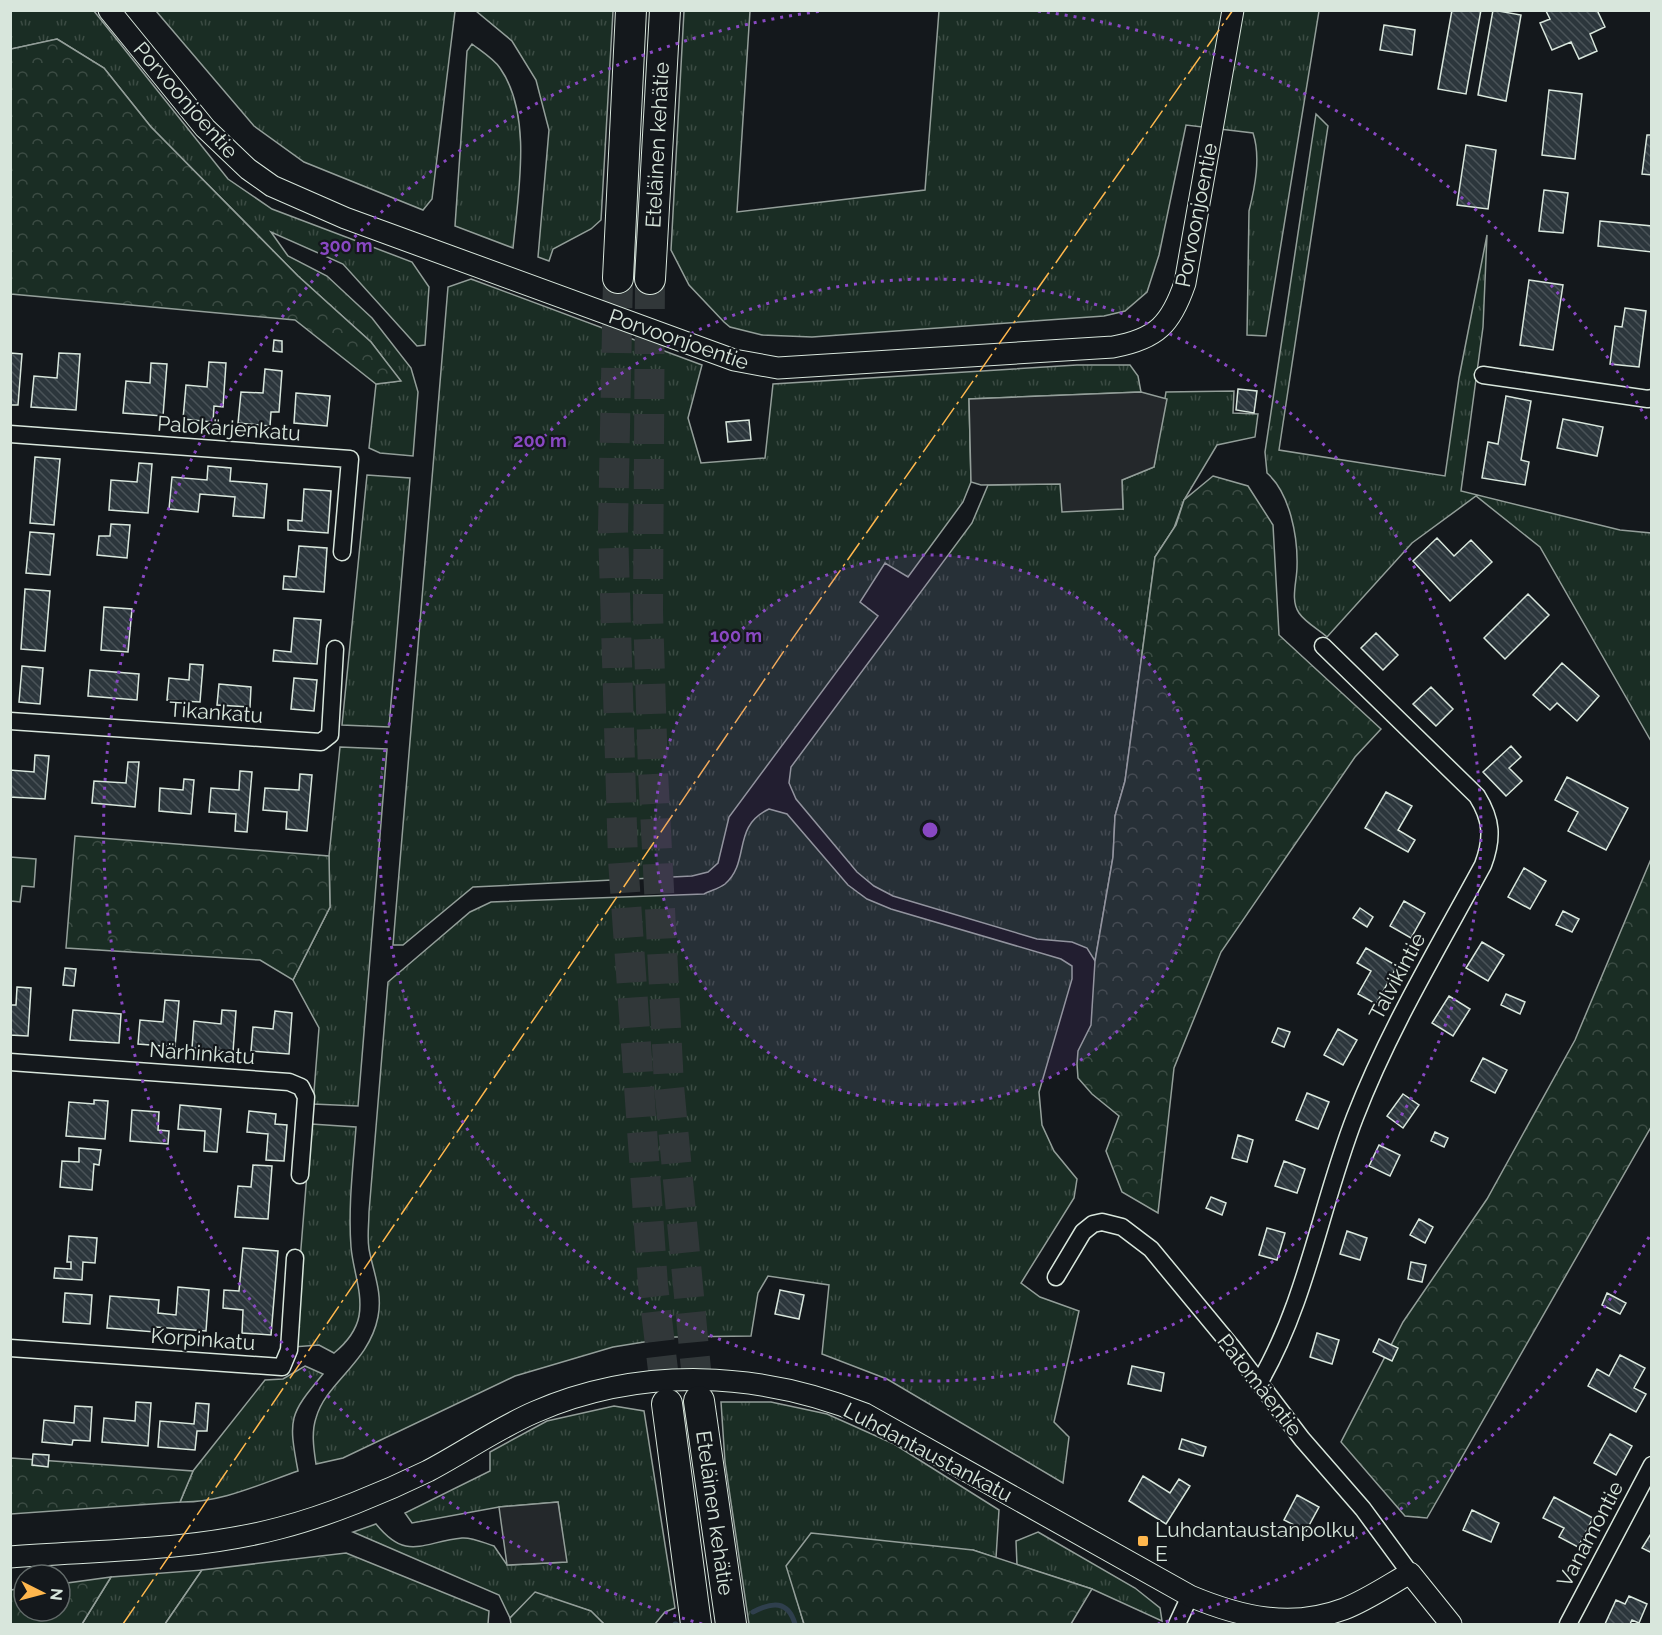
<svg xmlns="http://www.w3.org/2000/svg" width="1662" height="1635" font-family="Raleway,sans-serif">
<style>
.grass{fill:url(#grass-tufts);stroke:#939e99;stroke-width:1.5}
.forest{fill:url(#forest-crowns);stroke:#939e99;stroke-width:1.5}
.green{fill:#1a2d24;stroke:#939e99;stroke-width:1.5}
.parking{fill:#24282b;stroke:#939e99;stroke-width:1.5}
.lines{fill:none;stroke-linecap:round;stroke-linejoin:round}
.stream{stroke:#2f3f4d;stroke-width:5}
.building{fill:url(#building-back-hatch);stroke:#d8e6dc;stroke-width:1.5}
.motorway-tunnel{stroke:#313739;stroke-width:30;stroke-dasharray:30 15;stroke-linecap:butt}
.minor-casing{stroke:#d8e6dc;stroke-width:19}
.tertiary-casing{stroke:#d8e6dc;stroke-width:23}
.motorway-casing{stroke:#d8e6dc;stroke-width:32}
.minor{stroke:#14181c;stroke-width:16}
.tertiary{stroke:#14181c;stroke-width:21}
.motorway{stroke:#14181c;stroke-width:30}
.power{stroke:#ffb74d;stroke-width:1.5;stroke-dasharray:21 4.5 3 4.5;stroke-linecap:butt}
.ring{fill:none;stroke:#8948c3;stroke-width:3;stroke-dasharray:3 6}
.poi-dot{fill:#ffb74d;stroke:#14181c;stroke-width:2}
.labels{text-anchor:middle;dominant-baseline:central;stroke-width:4.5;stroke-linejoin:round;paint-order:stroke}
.street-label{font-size:21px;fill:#d8e6dc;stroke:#14181c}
.poi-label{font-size:21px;fill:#d8e6dc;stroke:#14181c;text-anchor:start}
.centre{fill:#8948c3;stroke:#14181c;stroke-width:3}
.ring-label{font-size:18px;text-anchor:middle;font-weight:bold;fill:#8948c3;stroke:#14181c;stroke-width:4.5;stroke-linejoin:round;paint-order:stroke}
</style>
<defs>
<pattern id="grass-tufts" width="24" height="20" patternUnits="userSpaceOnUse" patternTransform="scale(1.5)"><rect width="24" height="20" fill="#1a2d24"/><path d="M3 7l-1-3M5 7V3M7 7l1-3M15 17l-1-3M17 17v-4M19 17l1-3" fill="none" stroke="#3b4b43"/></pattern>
<pattern id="forest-crowns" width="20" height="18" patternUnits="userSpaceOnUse" patternTransform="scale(1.5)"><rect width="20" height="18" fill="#1a2d24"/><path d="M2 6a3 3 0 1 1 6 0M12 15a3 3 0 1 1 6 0" fill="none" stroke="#3b4b43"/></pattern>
<pattern id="building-back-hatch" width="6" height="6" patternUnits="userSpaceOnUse" patternTransform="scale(1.5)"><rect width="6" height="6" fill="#2c363c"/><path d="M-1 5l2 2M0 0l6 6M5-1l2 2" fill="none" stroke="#4a5358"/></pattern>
</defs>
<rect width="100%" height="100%" fill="#14181c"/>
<path class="grass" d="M10,11H94L228,179L272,209L412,262L429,287L425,345L417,346L343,264L271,232L288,256L327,276L372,318L411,368L418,392L413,456L380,453L369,448L376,384L400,381L371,342L298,276L151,127L104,68L57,39L11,49Z
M156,11H455L432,199L423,210L304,162L254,126Z
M476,11H613L601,220L591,229L553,249L549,261L538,257L549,130L536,80L512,41Z
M684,11H750L737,212L925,190L939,11H1319L1266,336L1247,335L1249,211C1255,187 1261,157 1253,133L1186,125L1159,255L1147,292L1125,311L1104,316L812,337L762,335L730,327L724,322L689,285L671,250Z
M472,44C481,51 494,59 500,68C533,115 518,194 513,248L455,226L467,51Z
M1316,114L1328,126L1279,450L1445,476L1459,378L1487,235L1483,327L1461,491L1620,530L1651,533V741L1540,547L1476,496L1412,543L1327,637C1319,630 1305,622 1299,613C1290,600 1297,581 1297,567C1298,537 1290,493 1267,473L1265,452Z
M471,279L702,365L688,418L701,463L765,458L773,384L1077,365H1130L1138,376L1141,392L969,399L971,482L963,502L908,577L885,563L860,602L878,616L729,817L718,863L708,872L692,876L473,887L403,945H393L448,287Z
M1234,391L1233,413L1258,414L1255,437L1217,445L1184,500L1174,528L1155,557L1125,781L1115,816L1113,857L1095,961L1087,948L1072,942L1037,939L893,896L874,886L857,872L796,799L789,783L791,767L972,523L988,485L1061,484L1123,509L1122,480L1154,467L1166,392Z
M367,475L410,478L389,727L342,725Z
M340,747L387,749L358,1106L313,1104L319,1028L293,980L330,907L329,856Z
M769,809L787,814L848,885L867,899L891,909L1061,959L1072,966V979L1039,1092L1042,1125L1054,1151L1077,1179L1074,1198L1021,1283L1040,1297L1079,1311L1054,1422L1069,1437L1063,1483L887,1379L822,1354L829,1285L768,1276L758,1293L751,1336L675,1337L613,1347L515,1376L343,1458L316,1464C314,1450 311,1433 316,1418C326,1382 369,1363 378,1317C383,1293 373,1271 369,1249C367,1237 369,1224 369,1212L388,982L470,912L491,902L704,894C710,891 720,888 725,884C751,861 731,827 769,809Z
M311,1124L356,1127C353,1167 348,1207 351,1247C353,1271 363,1292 359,1316C356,1331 345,1344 334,1353L319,1345L293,1347Z
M305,1366L323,1374C289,1415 288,1418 298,1471C260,1484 221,1503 180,1502L193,1471L265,1380L283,1379Z
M721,1402H771L827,1414L894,1444L999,1510L996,1558L973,1550L787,1566L804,1624H749L725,1462Z
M614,1406L644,1411L675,1608L665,1612L655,1624H604L590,1611L535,1593L510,1618L499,1595L353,1532L376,1524C407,1562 422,1542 462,1538C472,1537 484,1543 494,1546L507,1565L566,1562L558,1502L499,1507L412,1523L405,1513L490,1471V1452L547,1421Z
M1038,1532L1135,1588L1160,1608L1162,1621L1092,1589L1017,1565L1016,1541Z
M202,1570L165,1624H82L111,1577Z"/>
<path class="forest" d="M57,39L104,68L151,127L298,276L371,342L401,381L376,384L295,320L11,294V49Z
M1213,476L1248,486L1273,525L1279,635L1381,729L1355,757L1221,952L1174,1068L1158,1213L1122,1192L1106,1151L1119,1116L1092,1094L1078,1078L1077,1064L1078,1051L1091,1025L1095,961L1113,857L1115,816L1125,781L1155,557L1176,525L1184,500Z
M75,836L329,856L330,907L293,980L260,960L66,948Z
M1651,859V1127L1427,1518L1405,1516L1341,1442L1403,1322L1487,1199L1575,1040Z
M11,1458L193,1471L180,1502L11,1514Z
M811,1533L973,1550L1092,1589L1071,1624H804L786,1566Z
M346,1553L489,1611L488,1624H165L202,1570Z
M111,1577L82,1624H11V1590L24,1588V1611H60V1584Z
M535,1592L591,1611L604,1624H511L510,1618Z"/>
<path class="green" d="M10,857L36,859L34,887L22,886L20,902L11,901Z"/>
<path class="parking" d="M1141,392L1167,399L1154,467L1122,480L1123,509L1062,512L1060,484L981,485L971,482L969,399Z
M558,1502L567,1562L507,1565L499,1507Z"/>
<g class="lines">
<path class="stream" d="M753,1612C772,1602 788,1600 795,1624
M675,1624H676"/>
</g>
<path class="building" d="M1452,10H1481L1466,94L1438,89Z
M1493,10L1521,15L1506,101L1478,95Z
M1597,10L1605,27L1590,34L1597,51L1579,59L1571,42L1552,50L1540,23L1550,19L1546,11Z
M1384,25L1415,30L1412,55L1380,50Z
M1549,90L1582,94L1575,159L1542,155Z
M1647,135H1652V175L1642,174Z
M1466,145L1496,150L1488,209L1457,205Z
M1544,190L1568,193L1563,233L1539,231Z
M1600,221L1652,226V252L1598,246Z
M1529,280L1563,285L1553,350L1520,345Z
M1625,308L1646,311L1639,367L1610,364L1615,326L1622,327Z
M274,340L282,341V352L273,351Z
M10,353L22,354L18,405H10Z
M59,353L80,354L76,410L31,407L34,376L57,378Z
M209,362L226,363L223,407L214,406L213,422L183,419L186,385L207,387Z
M151,363L167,364L163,416L123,413L126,381L150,383Z
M265,369L282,371L279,412H271L270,426L238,423L241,392L263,393Z
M1238,389L1257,391L1254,413L1236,410Z
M296,393L330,396L327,426L294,423Z
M1506,396L1531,401L1521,460L1529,462L1525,485L1482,478L1488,442L1498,444Z
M1563,419L1603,427L1597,456L1557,448Z
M749,420L751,440L728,442L726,422Z
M35,457L60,459L54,525L30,523Z
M139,463L152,464L148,513L109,510L111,480L137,482Z
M208,466L231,468L230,481L267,484L264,518L233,516L235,497L200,494L198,512L169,509L172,477L207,480Z
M304,489L331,491L328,533L288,530V520L302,521Z
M111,524L130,525L127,558L97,555L99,536H110Z
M30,532L54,534L50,575L26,573Z
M1437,538L1454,556L1471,540L1492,562L1450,601L1413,561Z
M299,546L327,548L324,592L283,589L284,576L296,577Z
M25,589L50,591L45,651L21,649Z
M1528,594L1549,615L1505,659L1484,638Z
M104,607L132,609L128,652L101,650Z
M294,618L321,620L317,664L273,661L274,650L291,652Z
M1376,633L1398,655L1383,670L1361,648Z
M1562,663L1599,696L1577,721L1557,703L1550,710L1533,695Z
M190,664L203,665L200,702L167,700L169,678L189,680Z
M22,666L43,668L40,704L19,702Z
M90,670L139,674L137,700L88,696Z
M294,678L317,680L314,711L291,709Z
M219,684L251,687L250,707L217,705Z
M1431,687L1453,709L1436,726L1413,704Z
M1511,746L1521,757L1509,768L1522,781L1506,796L1483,772Z
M35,755L49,756L45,799L10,797V770L34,772Z
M128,762H139L135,807L92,803L94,781L126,783Z
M240,771L252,772L247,832L235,831L236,814L209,812L211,788L239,790Z
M300,774L312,775L307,831L286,829L287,812L263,810L265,788L299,790Z
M1567,777L1628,808L1606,850L1568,831L1578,812L1555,800Z
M184,779L194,780L191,814L159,811L160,788L183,790Z
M1386,792L1412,806L1398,830L1415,840L1408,852L1365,828Z
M1524,868L1546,881L1530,909L1508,897Z
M1404,901L1425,913L1411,938L1390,926Z
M1360,908L1373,917L1367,927L1353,918Z
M1563,911L1579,919L1572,932L1556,925Z
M1482,942L1504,955L1488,981L1466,968Z
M1366,948L1397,966L1376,1004L1358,994L1371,971L1357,963Z
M65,968L76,969L74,986L63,985Z
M17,987L31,988L28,1036L10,1035V1005H16Z
M1506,994L1525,1002L1520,1014L1501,1005Z
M1449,996L1470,1009L1453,1036L1432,1023Z
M165,1000L179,1001L175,1047L138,1044L140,1020L163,1022Z
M73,1010L121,1014L119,1043L70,1040Z
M222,1010L236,1011L233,1052L192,1048L194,1021L221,1024Z
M275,1011L292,1013L289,1054L251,1051L253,1027L273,1029Z
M1278,1028L1290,1032L1284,1047L1272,1042Z
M1338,1029L1357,1040L1343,1065L1324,1055Z
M1483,1058L1507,1070L1495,1093L1471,1081Z
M1307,1093L1329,1102L1318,1129L1296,1120Z
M1403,1094L1419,1105L1403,1128L1387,1116Z
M94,1100L108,1101L105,1139L66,1136L69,1102L94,1104Z
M180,1105L221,1109L217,1152L204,1151L205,1131L178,1129Z
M132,1110L159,1112L158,1130L169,1131L168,1144L130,1141Z
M249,1111L276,1114L275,1124L287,1125L284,1161L266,1160L268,1134L247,1132Z
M1435,1132L1448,1138L1444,1147L1431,1141Z
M1238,1135L1253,1140L1247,1162L1232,1158Z
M1379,1145L1400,1155L1390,1176L1369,1166Z
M79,1148L101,1150L99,1165L94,1164L92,1190L60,1187L62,1161L79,1162Z
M1284,1161L1305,1169L1297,1193L1275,1186Z
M253,1165L272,1166L268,1219L235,1217L238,1186L251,1187Z
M1211,1197L1226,1203L1222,1215L1206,1208Z
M1419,1219L1433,1227L1425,1243L1410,1235Z
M1267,1228L1285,1233L1277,1260L1259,1255Z
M1347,1231L1367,1238L1360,1260L1340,1254Z
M69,1236L97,1238L95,1263L83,1262L82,1280L54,1278L55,1268L71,1269V1262H67Z
M243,1248L278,1251L271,1335L242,1333L243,1310L223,1308L224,1290L239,1291Z
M1411,1262L1426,1265L1422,1282L1408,1279Z
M178,1287L209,1290L206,1331L156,1327L155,1332L107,1328L110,1296L159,1300L158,1313L176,1315Z
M780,1290L804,1295L799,1319L775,1314Z
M65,1293L92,1295L90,1324L63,1322Z
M1607,1293L1626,1303L1620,1314L1602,1305Z
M1317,1333L1339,1340L1332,1364L1310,1357Z
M1379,1339L1398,1348L1392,1361L1373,1352Z
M1620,1355L1645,1368L1634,1388L1646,1394L1636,1412L1588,1386L1597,1369L1609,1376Z
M1132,1366L1164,1373L1161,1391L1128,1384Z
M136,1402L151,1403L148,1446L102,1442L104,1418L135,1421Z
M196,1403L209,1404L207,1431H197L195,1450L158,1447L160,1421L194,1424Z
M75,1406L92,1407L90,1441L73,1440L72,1445L42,1442L44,1420L74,1423Z
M1610,1434L1632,1446L1616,1475L1594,1463Z
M1182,1439L1206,1447L1203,1456L1179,1449Z
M33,1454L49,1455L48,1467L32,1465Z
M1143,1476L1170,1493L1179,1479L1190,1486L1166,1524L1129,1501Z
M1297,1495L1319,1507L1306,1531L1284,1520Z
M1554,1497L1593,1518L1578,1547L1559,1537L1564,1528L1543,1518Z
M1472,1510L1499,1523L1491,1542L1463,1530Z
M1652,1532V1553L1642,1548Z
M1629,1596L1647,1604L1639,1623L1632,1620L1630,1624H1605L1616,1600L1625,1604Z"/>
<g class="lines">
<path class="motorway-tunnel" d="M618,278L613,528L623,860L653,1285L667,1404
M650,279L648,612L653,771L669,1086L699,1401"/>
<g class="minor-casing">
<path id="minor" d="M1483,375L1648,399L1652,398
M10,434L350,459L342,552
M10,721L321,742L330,735L335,649
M10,1062L289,1082L301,1087L306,1097L300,1175
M1056,1277L1083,1232L1093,1224L1102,1222L1122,1227L1151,1249L1232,1347L1302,1439L1363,1509L1410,1573
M10,1348L282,1367L289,1350L295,1258
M1259,1383C1307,1301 1321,1204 1355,1117C1389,1029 1438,948 1483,865C1493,838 1492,820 1477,796L1323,646
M1177,1624L1190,1596
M1568,1624L1652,1465"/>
</g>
<g class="tertiary-casing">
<path id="tertiary" d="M109,10L205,128L248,169L272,186L345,218L734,360L778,368L1113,347C1157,339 1171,324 1185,283L1233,10
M10,1557C100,1550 193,1551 280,1528C327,1516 385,1492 428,1471C464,1452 498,1428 535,1412C641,1366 759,1371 865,1414L1190,1596C1240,1617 1291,1629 1344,1609C1367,1600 1389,1585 1410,1573L1451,1624"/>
</g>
<g class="motorway-casing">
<path id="motorway" d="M618,278L631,10
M650,279L665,10
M699,1401L731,1624
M667,1404L696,1624"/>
</g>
<use href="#minor" class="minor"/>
<use href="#tertiary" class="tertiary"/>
<use href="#motorway" class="motorway"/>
<path class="power" d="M123,1624L788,645L1233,10"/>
</g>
<circle cx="930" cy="830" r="275" fill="#8948c3" fill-opacity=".12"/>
<g class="ring">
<circle cx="930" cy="830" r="275"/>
<circle cx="930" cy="830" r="551"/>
<path d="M1649 1237A826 826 0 0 1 1158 1624M702 1624A826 826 0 0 1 822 11M1038 11A826 826 0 0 1 1649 423"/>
</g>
<rect class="poi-dot" x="1137" y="1535" width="12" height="12" rx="3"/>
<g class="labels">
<g class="street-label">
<text transform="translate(186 100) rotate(49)">Porvoonjoentie</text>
<text transform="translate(657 145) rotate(-87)">Eteläinen kehätie</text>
<text transform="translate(1196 215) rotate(-79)">Porvoonjoentie</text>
<text transform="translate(679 339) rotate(19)">Porvoonjoentie</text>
<text transform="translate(229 428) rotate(4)">Palokärjenkatu</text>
<text transform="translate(216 712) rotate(4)">Tikankatu</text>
<text transform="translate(1397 976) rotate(-62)">Talvikintie</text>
<text transform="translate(202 1053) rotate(4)">Närhinkatu</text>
<text transform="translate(203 1339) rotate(4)">Korpinkatu</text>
<text transform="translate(1260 1385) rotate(52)">Patomäentie</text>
<text transform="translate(928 1452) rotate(28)">Luhdantaustankatu</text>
<text transform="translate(715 1513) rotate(82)">Eteläinen kehätie</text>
<text transform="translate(1590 1534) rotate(-62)">Vanamontie</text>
</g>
<g class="poi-label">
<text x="1155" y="1529">Luhdantaustanpolku<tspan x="1155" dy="24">E</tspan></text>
</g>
</g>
<circle cx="930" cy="830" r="9" class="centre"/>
<g class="ring-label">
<text x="346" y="252">300 m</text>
<text x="540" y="447">200 m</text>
<text x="736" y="642">100 m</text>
</g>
<rect width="1662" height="1635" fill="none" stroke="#d8e6dc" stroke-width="24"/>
<g transform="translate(42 1593) rotate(96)"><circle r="28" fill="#14181c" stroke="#626a69" stroke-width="1.5"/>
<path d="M0-4.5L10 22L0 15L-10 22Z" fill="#ffb74d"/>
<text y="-9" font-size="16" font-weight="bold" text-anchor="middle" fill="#d8e6dc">N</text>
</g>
</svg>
